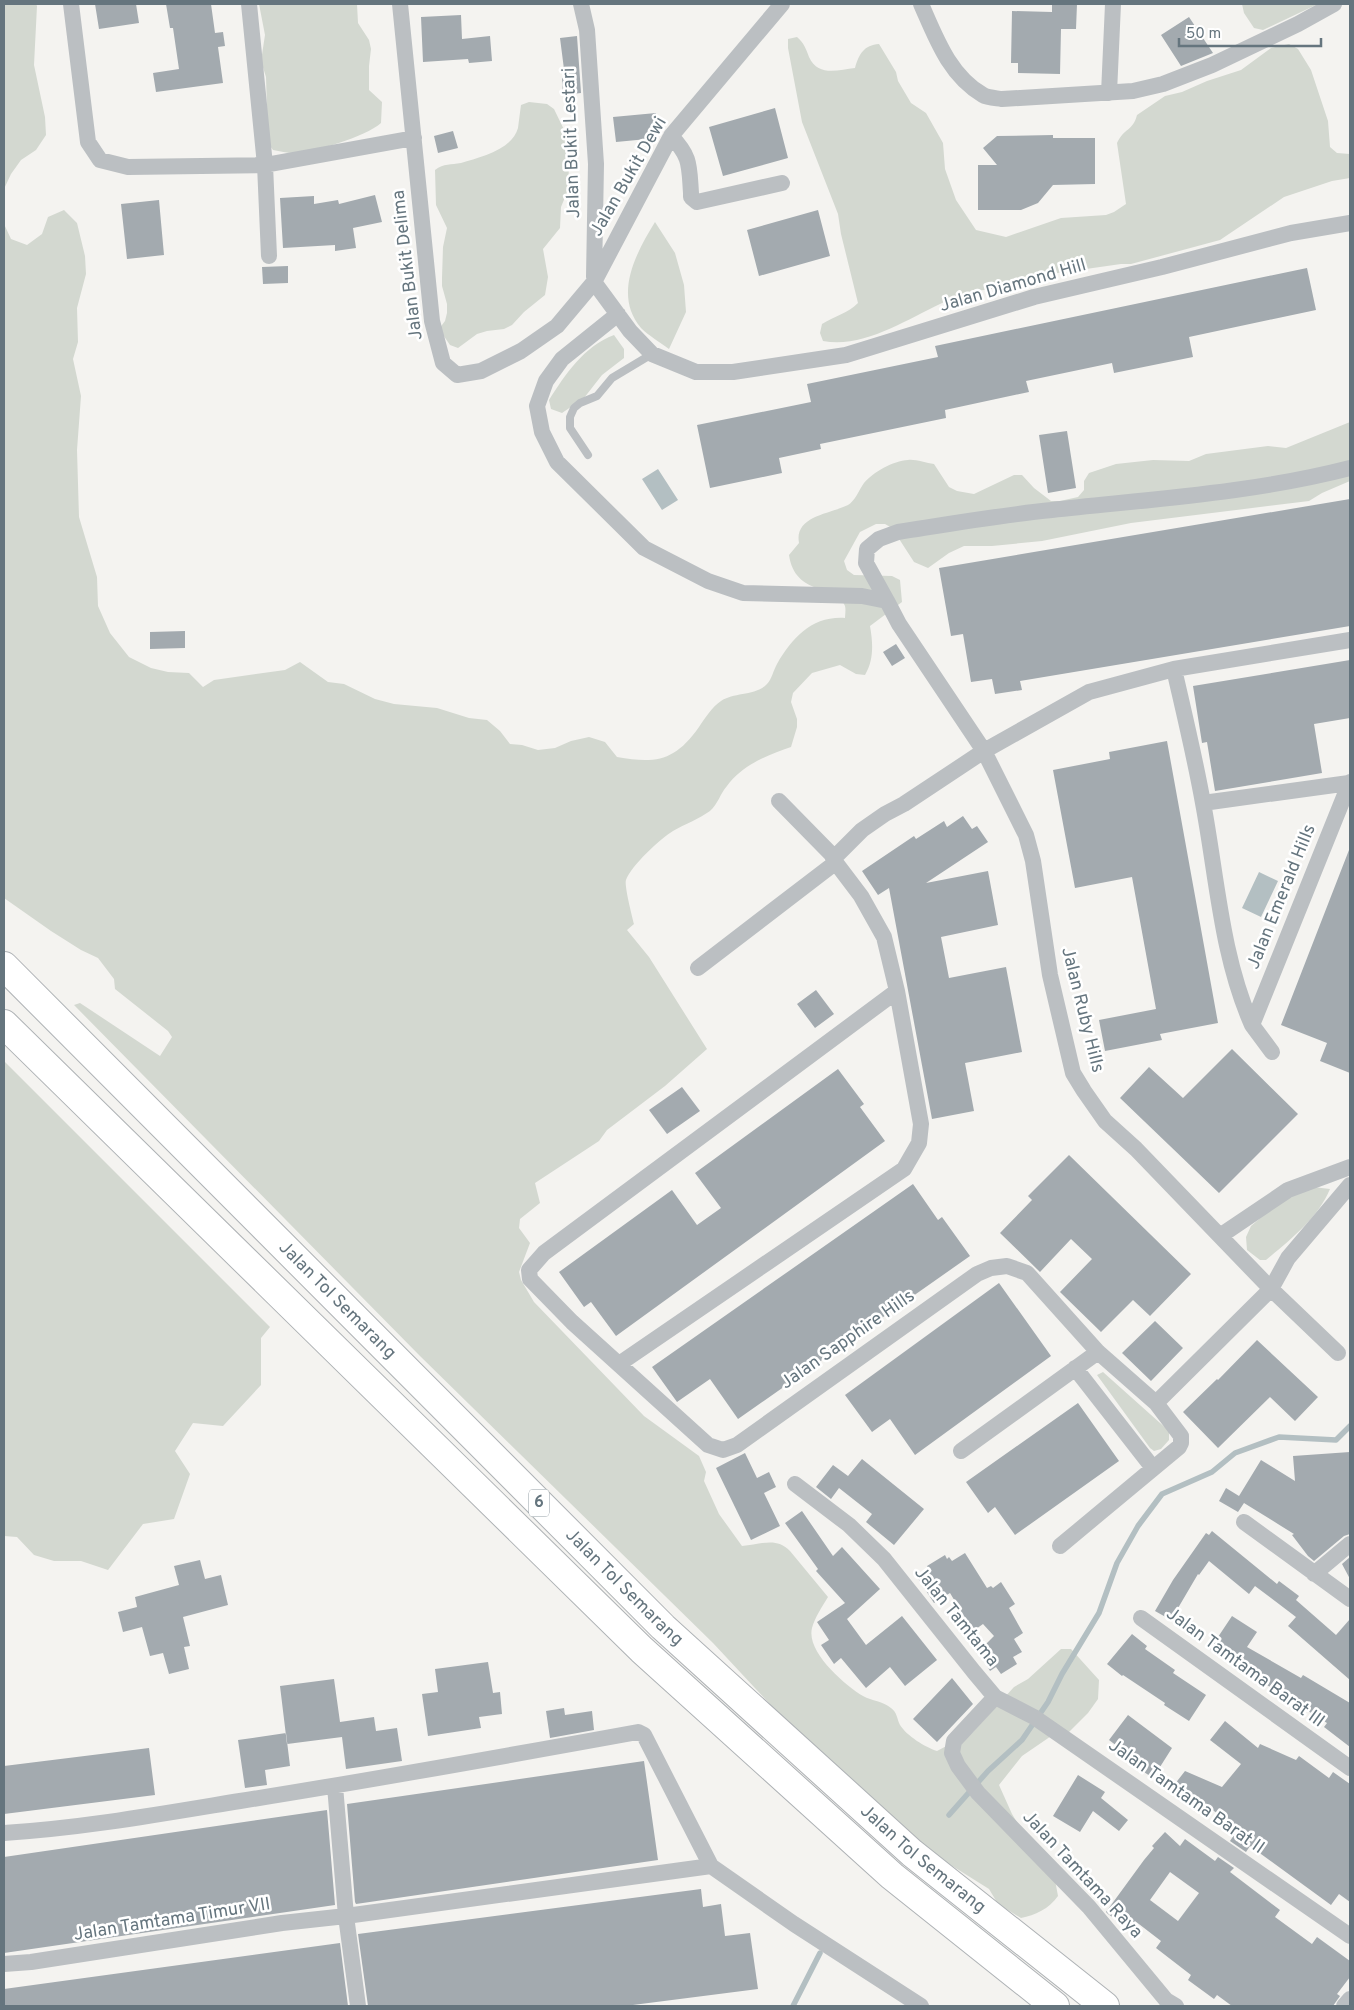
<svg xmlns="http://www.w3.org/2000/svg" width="1354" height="2010" font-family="Overpass,sans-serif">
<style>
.green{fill:#d3d8d0}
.water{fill:#b3bfc2}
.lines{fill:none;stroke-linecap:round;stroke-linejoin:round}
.stream{stroke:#b3bfc2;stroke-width:5.5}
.building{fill:#a3aaaf;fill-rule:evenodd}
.motorway-casing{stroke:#aeb2b5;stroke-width:30}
.service{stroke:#bbbfc2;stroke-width:8}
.minor{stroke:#bbbfc2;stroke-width:16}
.motorway{stroke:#fff;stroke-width:28}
.labels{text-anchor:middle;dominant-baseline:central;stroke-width:5;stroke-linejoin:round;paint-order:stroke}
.shield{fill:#fff;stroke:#939ea5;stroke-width:1}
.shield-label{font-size:16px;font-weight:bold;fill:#65757e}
.street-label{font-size:18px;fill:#65757e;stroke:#fff}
</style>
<rect width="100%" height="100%" fill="#f4f3f0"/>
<path class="green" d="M4,4H36L37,6L34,65L45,117L46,135L36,150L21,160L11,174L4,189Z
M259,4H357L358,23L369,40L371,49L369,66V90L382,102L381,123C365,137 314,152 293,153C287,153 280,151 273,150L268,143L266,77L261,61L265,35Z
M1242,4H1318L1263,30L1254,28L1244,13Z
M797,37C804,43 806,49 809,57C818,77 838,70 855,68C859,54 864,45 879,44L896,72L898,81L911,103L926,113L943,143L945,169L956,200L976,230L1006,237L1061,218L1106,215L1114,212L1126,204L1117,143C1124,128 1133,131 1137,115L1165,96L1182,92L1207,81L1241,70L1271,48L1289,44L1298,49L1311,70L1328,121L1330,147L1337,153L1350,154V178L1332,181L1284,197L1220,240L1131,264H1121L1044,275L988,290C971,289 955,297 940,304C906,320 862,349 823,341L820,333L822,324C835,316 848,313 858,303L841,234L838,214L802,122L788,48V39Z
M529,102L547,104L554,109L569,140L567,156L569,165L568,190L561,207L560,228L543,249L548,277L545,295L524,312L512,325L504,329L487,331L477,334L458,348L450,345L439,329L445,321L447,313V304L442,286V278L443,247L447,228L436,205L435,170C444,163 451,165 461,163C480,157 512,150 518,128C519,120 520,112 521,105Z
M64,210L77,223L85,256L86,274L77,308L78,342L73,359L81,396L77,450L79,517L97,577L98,606L110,633L129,657L151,668L168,672L189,673L203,687L214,680L285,670L300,662L328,682L344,684L375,699L394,704L437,708L469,718L487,720L500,731L510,744L522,745L538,750L555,748L571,741L589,737L605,742L617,757C656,764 675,761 699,727C705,718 712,707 721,701C734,692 756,696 767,684C772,679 773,671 777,664C793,637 812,616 845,618C845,615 846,610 845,606C837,584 795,597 789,555L799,543C794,516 830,514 848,505C855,501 859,490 864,483C873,472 893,461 908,460C915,459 926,463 934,464L949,487L957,491L974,494L1014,475H1022L1034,488L1051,501H1060L1078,497L1084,490V481L1089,473L1116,464L1153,460L1189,461L1206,454L1268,446L1286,448L1350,422V481L1322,493L1309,501L1131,523L1042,541L992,546H964L949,553L928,568L914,562L892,528L885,524H876L860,532L844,561L847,570L854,575L892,576L900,580L902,602L870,626C873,643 874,660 865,675L856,674L840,665L812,673L793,693L791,702L797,719V727L791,747C768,755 742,765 727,786C720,794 718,804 710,811C699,819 685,824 673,831C660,839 631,866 626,880C624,885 632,916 634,924L627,930L649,957L707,1049L665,1086L607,1130L599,1141L535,1183L540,1203L520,1219L519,1228L530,1243L519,1272L521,1280L534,1302L644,1416L699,1456L706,1472L704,1481L719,1514L742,1546C760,1545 776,1536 790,1551L828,1597C822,1607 815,1617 812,1628C806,1652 845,1685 863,1696C872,1701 883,1701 891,1708C897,1712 897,1719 900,1725C907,1736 925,1747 937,1751L973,1732L1014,1687L1028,1679L1061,1649H1071L1099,1680L1098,1699L1088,1713L1069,1732L1060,1730L1022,1756L999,1785L1012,1814L1042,1864L1055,1880L1058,1896C1049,1909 1035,1915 1021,1918L998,1904L989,1889L938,1857L779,1716L769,1703L713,1643L420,1356L74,1005L80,1003L160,1056L172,1037L168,1031L115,989L114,979L98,958L81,950L51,931L4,898V224L11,239L27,245L42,234L48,217Z
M655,222L675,253L684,285L686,312L669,349C660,342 649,336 641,328C613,295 636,253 655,222Z
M614,335L624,349V358L602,375L584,398L562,413L551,409L549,400C565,375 584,346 614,335Z
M4,1061L270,1327L261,1338V1385L223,1426L193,1423L175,1451L190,1474L174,1519L143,1524L108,1570L81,1561H54L34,1555L17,1537L4,1536Z
M1313,1187L1330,1189C1318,1218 1290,1240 1266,1260H1260L1247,1250L1246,1237L1251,1226L1280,1201Z
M1103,1372L1169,1431V1440L1161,1449L1154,1451L1150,1448L1097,1375Z"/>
<path class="water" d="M658,469L678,500L662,510L642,479Z
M1259,872L1278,881L1261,917L1242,908Z"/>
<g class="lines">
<path class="stream" d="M949,1815L988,1771L1022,1740L1048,1702L1062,1674L1099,1613L1117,1563L1138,1526L1162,1494L1212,1472L1235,1453L1279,1437L1336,1440L1350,1426
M793,2006L820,1953"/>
</g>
<path class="building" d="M95,4H136L139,23L99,29Z
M166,4H211L215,33L223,32L225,46L218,47L223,83L156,92L153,73L179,69L173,28H170Z
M1052,4H1077L1076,29H1061L1060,74L1018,73V63H1011L1012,11L1052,12Z
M461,15L462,39L490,36L492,61L469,63L468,59L423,62L421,17Z
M1189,17L1213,53L1181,66L1161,35Z
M577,36L581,93L563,95L562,78L565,77L560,38Z
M775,108L788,158L723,176L709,127Z
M656,113L658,138L616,142L613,117Z
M453,131L458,148L438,153L434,136Z
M1053,135V138H1095V184L1053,185L1038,203L1021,210H978V165H997L983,148L997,136Z
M375,195L382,222L353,228L356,248L335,251V245L283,248L280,198L314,196V204L338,200L339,204Z
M159,200L164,255L127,259L121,204Z
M818,210L830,256L759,276L747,230Z
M288,266V283L263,284L262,267Z
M1307,268L1316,310L1189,337L1193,357L1114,373L1112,363L1026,381L1029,392L945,410L946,418L820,444L821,449L779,458L782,473L710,488L697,425L811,402L807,384L938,357L935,346Z
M1067,431L1076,488L1048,493L1039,435Z
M1350,499V626L1020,681L1022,690L995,694L992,679L971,682L963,634L951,636L939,568Z
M185,631V648L150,649V632Z
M896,644L905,658L892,666L883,652Z
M1350,660V718L1314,724L1322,773L1215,791L1207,742L1202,743L1193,686Z
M1167,741L1218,1023L1160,1034L1162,1040L1105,1051L1099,1020L1156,1009L1132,877L1075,888L1053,770L1110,759L1109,752Z
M963,816L972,829L977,826L988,842L926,883L988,871L998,925L941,937L949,978L1006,967L1022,1052L965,1063L974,1111L932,1119L889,888L878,895L862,871L914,836L916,839L944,821L947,827Z
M1349,850H1350V1073L1320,1061L1327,1043L1281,1025Z
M816,990L834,1014L815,1028L797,1004Z
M1232,1049L1298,1114L1219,1193L1120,1098L1149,1067L1183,1098Z
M838,1069L864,1104L860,1107L885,1141L616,1336L591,1302L584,1307L559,1272L672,1190L697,1225L721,1208L695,1173Z
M682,1087L700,1111L667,1134L649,1110Z
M1069,1155L1191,1274L1150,1316L1133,1300L1101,1332L1060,1292L1092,1259L1071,1239L1040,1272L1000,1233L1032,1200L1028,1196Z
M913,1184L938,1220L942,1217L970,1256L738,1419L710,1379L677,1402L652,1367Z
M999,1283L1051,1356L915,1455L890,1419L872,1432L845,1395Z
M1155,1321L1183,1348L1151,1381L1122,1353Z
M1257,1340L1318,1397L1295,1421L1270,1397L1218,1448L1183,1412L1217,1379L1218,1380Z
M1078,1403L1119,1461L1015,1535L995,1507L988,1513L966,1482Z
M1350,1452V1534L1344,1536L1314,1561L1308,1556L1292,1535L1294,1534L1244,1503L1238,1512L1219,1501L1226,1488L1239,1496L1261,1460L1295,1481L1293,1456Z
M745,1453L757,1478L769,1472L776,1487L764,1493L780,1526L751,1540L716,1468Z
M862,1459L924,1509L894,1545L866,1522L872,1514L839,1488L831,1499L816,1487L833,1465L848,1476Z
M802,1511L833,1556L842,1547L880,1589L847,1619L866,1645L902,1616L937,1660L905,1686L890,1667L866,1688L841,1658L834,1664L821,1645L829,1640L817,1622L845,1603L816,1571L818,1569L785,1523Z
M1212,1531L1277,1584L1279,1581L1299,1596L1296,1600L1336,1635L1350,1619V1680L1288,1626L1296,1617L1255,1586L1249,1594L1209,1561L1199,1575L1198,1574L1171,1620L1155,1611L1173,1580L1206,1533L1209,1535Z
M965,1553L987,1588L991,1586L993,1588L1001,1582L1015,1604L1009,1608L1023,1633L1014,1639L1022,1652L1013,1657L1017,1664L1001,1674L996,1667L990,1671L979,1651L994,1636L983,1624L969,1634L961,1621L965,1618L950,1593L934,1603L917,1577L929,1570L927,1566L945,1555L947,1559L949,1557L952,1561Z
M1350,1557V1579L1342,1564Z
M200,1560L205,1579L221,1575L228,1605L183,1617L190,1646L184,1647L189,1669L169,1674L163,1653L150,1656L142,1627L123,1632L118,1612L137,1607L135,1597L179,1585L174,1566Z
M1232,1616L1257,1632L1247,1647L1301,1678L1303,1675L1350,1703V1747L1324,1727L1327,1723L1210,1649Z
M1132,1634L1147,1646L1145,1649L1175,1670L1173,1673L1206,1695L1189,1721L1164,1705L1165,1703L1123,1675L1122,1676L1107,1664Z
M488,1662L493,1693L500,1692L502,1714L479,1717L481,1728L428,1736L422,1694L438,1692L435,1669Z
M952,1678L973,1704L937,1742L913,1719Z
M334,1679L340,1722L374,1717L376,1731L397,1728L402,1761L346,1769L342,1737L287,1744L280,1686Z
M564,1708L565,1715L592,1711L594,1730L550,1738L546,1711Z
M1128,1715L1172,1748L1153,1778L1138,1768L1141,1764L1109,1740Z
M1225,1721L1258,1748L1260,1744L1296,1760L1299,1756L1329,1778L1333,1772L1350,1784V1902L1339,1894L1331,1905L1250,1846L1246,1852L1230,1841L1238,1829L1206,1805L1171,1789L1185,1771L1222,1787L1241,1764L1210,1740Z
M286,1733L290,1766L265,1770L267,1785L245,1788L238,1740Z
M149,1748L155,1795L4,1814V1766Z
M644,1761L658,1860L356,1904L355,1902L347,1804Z
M1078,1775L1105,1792L1101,1798L1128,1820L1119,1831L1093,1811L1080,1832L1053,1816Z
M327,1810L335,1905L4,1953V1857Z
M1165,1832L1180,1846L1185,1839L1215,1861L1218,1857L1234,1868L1230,1872L1280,1910L1275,1917L1312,1944L1317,1937L1350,1961V1977L1337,1994L1340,1996L1333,2006H1232L1217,1995L1214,1999L1188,1980L1191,1975L1156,1948L1161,1941L1135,1921L1129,1929L1108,1914L1106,1912L1144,1860L1154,1848L1152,1846ZM1170,1872L1199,1893L1178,1921L1150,1900Z
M701,1889L703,1907L721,1904L725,1936L750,1933L758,1989L625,2006H368L358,1934Z
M340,1943L348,2006H4V1989Z"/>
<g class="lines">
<g class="motorway-casing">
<g id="motorway">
<path id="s1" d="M4,966L663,1627L912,1853L1105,2006"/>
<path d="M4,1024L642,1650L892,1876L1055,2006"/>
</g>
</g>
<path class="service" d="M588,455L570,428V417L574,408L580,403L597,396L612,378L652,354"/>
<path class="minor" d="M71,4L88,142L100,160L128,167L265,165L414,138
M249,4L265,165L269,256
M400,4L432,321L443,363L457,375L481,371L521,351L557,326L594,282L671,136L782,4
M581,4L587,30L596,164L594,277
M921,4C936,38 949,75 983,95C988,98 996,98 1002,99L1133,91L1163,84L1212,65L1298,24L1334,4
M1109,93L1113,4
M671,136C691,157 689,165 691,193V197L697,202L782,183
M594,282L630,331L652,354L696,372H733L846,355L1034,297L1162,267L1291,233L1350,223
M618,314L562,359L546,381L537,406L542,432L557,462L644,548L708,581L743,593L862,596L887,601
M1174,669C1184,713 1195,758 1203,803C1217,877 1221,955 1252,1025L1350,782
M779,801L834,857
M1203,803L1349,783
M698,968L835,863
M897,991L544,1253L529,1270L530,1279L572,1322L708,1445L723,1450L737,1445L977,1274L991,1268L1007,1266L1027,1273L1098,1352L1156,1403L1181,1436V1443L1179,1447L1060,1546
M1252,1025L1272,1052
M1220,1236L1288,1190L1350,1167
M1338,1353L1271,1289L1136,1149L1105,1121L1084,1091L1073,1073L1050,975L1033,861L1026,835L984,751L899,624L887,601L866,563L867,549L879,539L898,532C949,524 1001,515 1052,510C1152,499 1253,493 1350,468
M619,1364L904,1169L919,1143L921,1124L897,991L884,937L861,896L833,859L862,830L885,814L904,804L984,751L1089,692L1174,669L1350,640
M1075,1368L1153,1468
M1156,1403L1271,1289L1288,1258L1350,1185
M961,1451L1098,1352
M795,1484L849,1525L884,1559L974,1672L995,1697L1034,1717L1350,1936
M1244,1522L1350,1599
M1314,1574L1350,1544
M1141,1618L1350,1768
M995,1697L954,1741L952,1753L958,1766L978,1793L1089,1907L1166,2000L1176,2006
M335,1786L346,1916L358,2006
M4,1833C83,1828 161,1814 240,1801C373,1780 506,1756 638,1732L644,1735L711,1866L794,1924L921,2006
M4,1964L31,1962L282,1923L346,1916L711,1866
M1344,2006L1350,1999"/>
<use href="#motorway" class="motorway"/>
</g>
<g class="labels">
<rect class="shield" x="529" y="1489.5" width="20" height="27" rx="4"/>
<g class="shield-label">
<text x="539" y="1503">6</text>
</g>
<g class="street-label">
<text transform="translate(572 143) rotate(-92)">Jalan Bukit Lestari</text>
<text transform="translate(629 177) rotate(-60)">Jalan Bukit Dewi</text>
<text transform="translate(408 265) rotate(-97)">Jalan Bukit Delima</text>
<text transform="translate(1013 286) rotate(-16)">Jalan Diamond Hill</text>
<text transform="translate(1282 897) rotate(-68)">Jalan Emerald Hills</text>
<text transform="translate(1082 1010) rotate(76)">Jalan Ruby Hills</text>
<text stroke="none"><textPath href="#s1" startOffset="472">Jalan Tol Semarang</textPath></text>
<text transform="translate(848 1340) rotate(-35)">Jalan Sapphire Hills</text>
<text stroke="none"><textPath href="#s1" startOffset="878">Jalan Tol Semarang</textPath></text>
<text transform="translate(956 1617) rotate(51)">Jalan Tamtama</text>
<text transform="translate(1245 1668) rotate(36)">Jalan Tamtama Barat III</text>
<text transform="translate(1186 1797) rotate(35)">Jalan Tamtama Barat II</text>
<text stroke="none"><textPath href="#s1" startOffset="1282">Jalan Tol Semarang</textPath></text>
<text transform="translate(1082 1875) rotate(47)">Jalan Tamtama Raya</text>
<text transform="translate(172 1920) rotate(-9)">Jalan Tamtama Timur VII</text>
</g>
</g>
<rect width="1354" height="2010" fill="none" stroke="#65757e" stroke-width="10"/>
<path d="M1179 38v8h142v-8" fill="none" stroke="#65757e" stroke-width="2.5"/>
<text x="1186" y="38" font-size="15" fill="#65757e" stroke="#ffffff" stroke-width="4" paint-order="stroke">50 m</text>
</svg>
